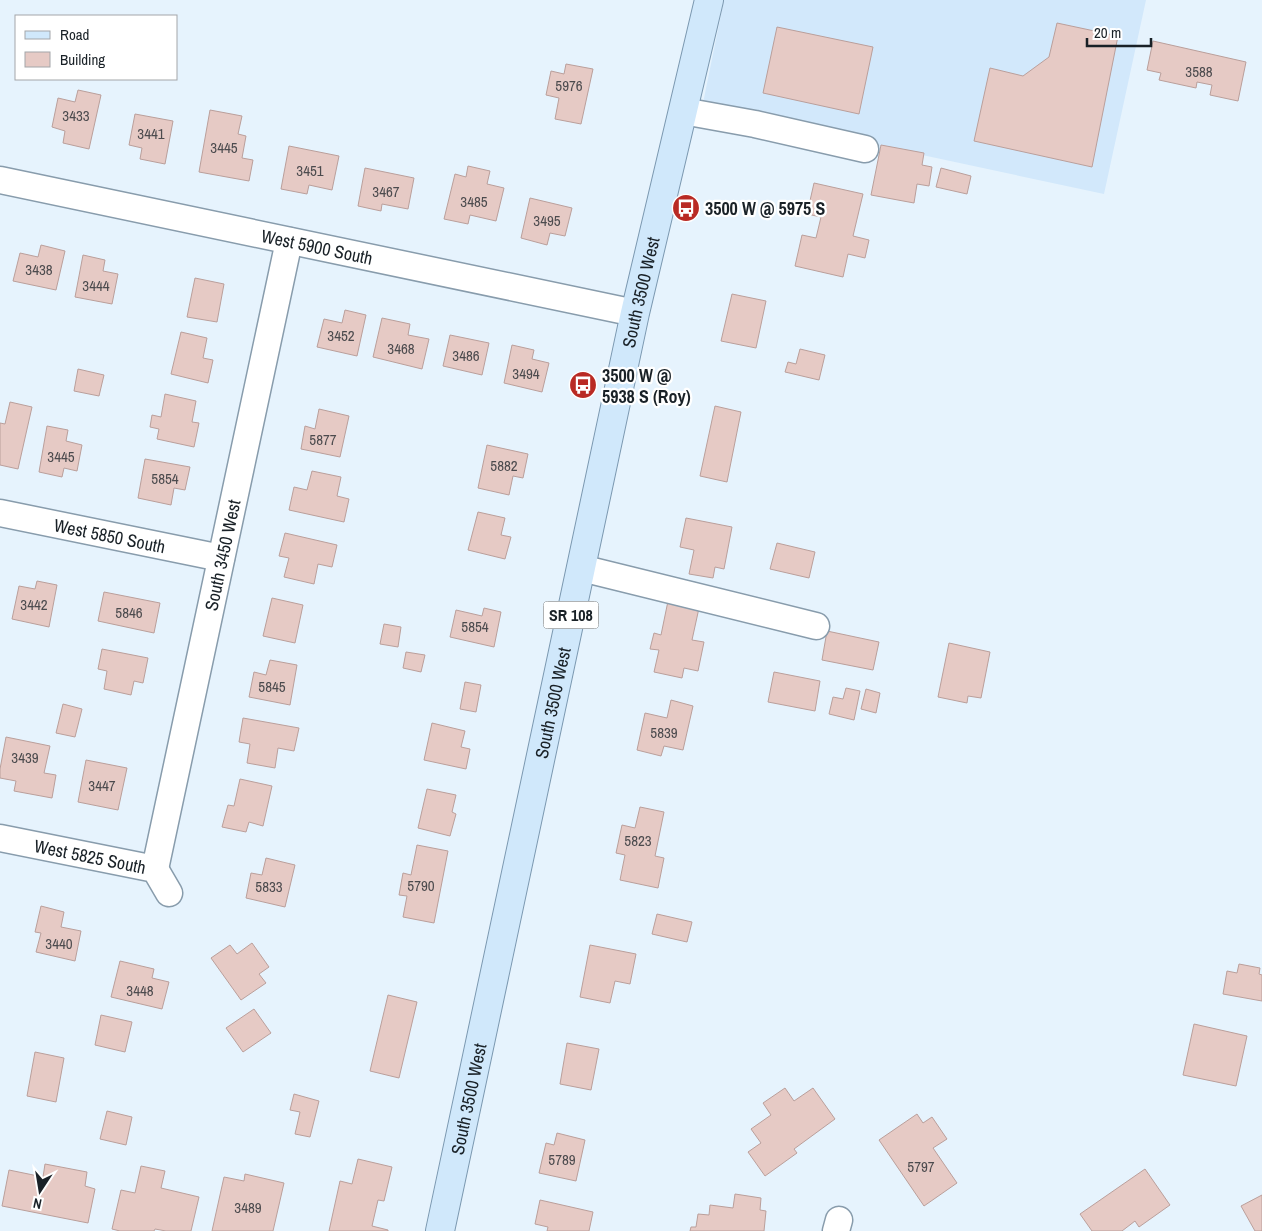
<svg xmlns="http://www.w3.org/2000/svg" width="1262" height="1231" font-family="'Archivo Narrow',sans-serif">
<style>
.built{fill:#d2e8fb}
.building{fill:#e6cac5;stroke:#ba9f9b}
.lines{fill:none;stroke-linecap:round;stroke-linejoin:round}
.minor-casing{stroke:#889cac;stroke-width:29}
.major-casing{stroke:#7b98b0;stroke-width:30}
.minor{stroke:#fff;stroke-width:26}
.major{stroke:#d0e8fb;stroke-width:28}
.labels{text-anchor:middle;dominant-baseline:central;stroke-width:4.5;stroke-linejoin:round;paint-order:stroke}
.number-label{font-size:15px;fill:#4c4b4e}
.shield{fill:#fff;stroke:#5e6468;stroke-width:1}
.shield-label{font-size:16px;font-weight:bold;fill:#192127}
.poi-label{font-size:18px;font-weight:bold;fill:#192127;stroke:#fff;text-anchor:start}
.street-label{font-size:18px;fill:#192127;stroke:#fff}
</style>
<rect width="100%" height="100%" fill="#e6f3fd"/>
<path class="built" d="M724,0H1146L1104,194L702,108Z"/>
<path class="building" d="M1057,23L1118,36L1092,167L974,141L990,68L1023,76L1049,57Z
M777,27L873,47L859,114L763,93Z
M1153,41L1246,62L1238,101L1210,95L1212,85L1197,82L1196,88L1159,80L1161,73L1147,70Z
M566,64L593,69L581,124L555,119L559,98L546,95L551,71L564,74Z
M78,90L101,95L89,149L63,143L65,131L52,127L58,98L75,102Z
M210,110L242,116L238,134L246,136L242,158L253,160L249,181L199,172Z
M135,114L173,121L165,164L140,159L142,148L129,145Z
M881,145L924,153L922,165L932,167L929,186L917,184L914,203L871,195Z
M289,146L339,156L332,190L309,185L307,194L281,189Z
M468,166L490,171L487,184L504,188L496,221L470,215L468,224L444,219L455,174L466,177Z
M365,168L414,178L408,209L382,204L381,211L358,206Z
M941,168L971,176L967,194L936,187Z
M814,183L863,194L853,236L869,240L865,258L848,254L843,277L795,266L802,235L816,238L821,217L807,214Z
M530,198L572,208L565,236L550,233L547,245L521,238Z
M41,245L65,251L56,290L13,281L20,253L38,257Z
M83,255L105,260L103,271L118,274L112,304L75,297Z
M195,278L224,284L217,322L187,317Z
M732,294L766,301L756,348L721,341Z
M345,310L366,315L357,356L317,347L324,319L342,323Z
M382,318L410,324L408,335L429,339L422,369L373,357Z
M181,332L207,338L203,358L213,360L208,383L171,374Z
M450,335L489,343L482,375L443,366Z
M512,345L534,350L532,359L549,363L542,392L504,383Z
M800,349L825,355L819,380L785,372L788,362L796,364Z
M78,369L104,375L99,396L74,391Z
M165,394L196,401L192,422L199,423L194,447L157,439L159,429L150,427L152,415L161,417Z
M10,402L32,407L18,469L0,465V423L5,424Z
M715,406L741,412L727,482L700,476Z
M319,409L349,416L340,457L301,449L305,426L315,429Z
M47,426L68,430L66,441L82,445L77,471L64,468L62,477L39,472Z
M487,445L528,454L523,478L513,476L509,495L478,488Z
M145,459L190,467L185,490L174,488L171,505L138,498Z
M312,471L341,477L337,496L349,499L344,522L289,510L294,487L307,490Z
M478,512L505,518L501,535L511,537L505,559L468,550Z
M686,518L732,527L724,569L715,567L713,578L689,574L694,550L680,547Z
M285,533L337,545L332,567L318,564L314,584L284,577L289,558L279,556Z
M777,543L815,552L809,578L770,569Z
M37,581L57,585L49,627L12,619L19,586L35,589Z
M104,592L160,603L154,633L98,621Z
M272,598L303,605L295,643L263,636Z
M668,601L699,608L692,640L704,642L698,671L684,668L682,678L654,672L659,650L650,649L654,633L661,635Z
M484,608L501,612L494,647L450,637L456,610L482,616Z
M384,624L401,627L398,647L380,644Z
M827,631L879,642L873,670L822,660Z
M949,643L990,652L981,698L968,696L967,703L938,697Z
M102,649L148,658L143,683L134,681L131,695L104,689L107,671L98,669Z
M406,652L425,655L421,672L403,668Z
M270,660L297,665L290,705L249,697L254,672L266,675Z
M774,672L820,681L815,711L768,702Z
M465,682L481,685L476,712L460,709Z
M846,688L860,691L854,720L829,714L833,697L843,699Z
M866,689L880,693L876,713L861,709Z
M671,700L693,706L683,750L664,746L661,756L637,750L645,713L667,718Z
M63,704L82,709L75,737L56,733Z
M243,718L299,728L294,751L278,748L275,768L247,763L250,744L239,742Z
M432,723L465,731L461,747L470,749L466,769L424,760Z
M6,737L50,746L44,773L56,775L52,798L14,791L16,781L0,778V769Z
M86,760L127,768L118,810L78,802Z
M240,779L272,786L263,826L249,822L246,832L222,827L228,805L234,806Z
M427,789L456,795L452,812L456,814L450,836L418,828Z
M640,807L664,812L655,856L664,858L658,888L620,880L625,855L616,853L622,825L635,828Z
M417,845L448,851L434,923L403,917L407,896L399,895L403,873L411,875Z
M266,858L295,865L285,907L246,898L251,873L262,875Z
M41,906L64,912L61,927L81,931L75,961L36,952L41,933L35,932Z
M657,914L692,922L687,942L652,934Z
M252,943L269,967L259,974L266,983L241,1000L211,958L230,945L237,954Z
M590,945L636,954L630,984L615,981L610,1003L580,997Z
M120,961L154,969L152,978L169,982L162,1009L111,997Z
M1239,964L1260,968L1259,974L1262,975V1001L1223,994L1227,971L1237,973Z
M388,995L417,1002L399,1078L370,1071Z
M254,1009L271,1033L243,1052L226,1028Z
M101,1015L132,1022L125,1052L95,1045Z
M1194,1024L1247,1036L1236,1086L1183,1075Z
M567,1043L599,1049L591,1090L560,1084Z
M35,1052L64,1058L56,1102L27,1096Z
M785,1088L794,1101L813,1088L835,1119L794,1149L797,1153L765,1176L748,1152L761,1143L751,1129L771,1115L763,1103Z
M294,1094L319,1101L310,1137L295,1134L300,1112L290,1110Z
M107,1111L132,1117L126,1145L100,1139Z
M917,1114L923,1123L932,1117L947,1139L933,1148L957,1183L924,1206L879,1140Z
M557,1133L585,1140L576,1181L539,1173L546,1143L554,1145Z
M358,1159L392,1167L384,1201L378,1200L372,1226L388,1230V1231H329L340,1181L352,1184Z
M45,1164L87,1172L85,1186L95,1189L88,1223L2,1206L9,1170L43,1177Z
M141,1166L165,1171L161,1188L199,1197L191,1231H166L155,1229L154,1231H120L112,1229L121,1190L135,1193Z
M1145,1169L1170,1205L1139,1227L1135,1221L1122,1231H1092L1080,1214Z
M245,1174L284,1183L273,1231H212L224,1177L244,1181Z
M735,1194L761,1198L760,1210L766,1211L764,1231H690L691,1227H696L698,1214L709,1215L710,1205L733,1208Z
M1262,1195V1231H1255L1241,1206Z
M540,1200L593,1212L589,1231H547L548,1227L535,1224Z"/>
<g class="lines">
<g class="minor-casing">
<g id="minor">
<path d="M683,111L755,124L865,149"/>
<path id="s1" d="M0,180L635,313"/>
<path id="s2" d="M0,513L221,558"/>
<path d="M581,568L816,626"/>
<path id="s3" d="M0,838L155,869L169,893"/>
<path id="s4" d="M155,869L289,241"/>
<path d="M836,1231L839,1220"/>
</g>
</g>
<g class="major-casing">
<g id="major">
<path id="s5" d="M440,1231L635,313L709,0"/>
</g>
</g>
<use href="#minor" class="minor"/>
<use href="#major" class="major"/>
</g>
<defs>
<g id="bus-disc" transform="scale(1.4375)"><circle r="9.5" fill="#b92a24" stroke="#fff"/><path d="M-5-6H5V4H4V6H2V4H-2V6H-4V4H-5ZM-3.5-4V0h7V-4ZM-3.5 1.2v1.5H-2V1.2ZM2 1.2v1.5H3.5V1.2Z" fill="#fff"/></g>
</defs>
<g fill-rule="evenodd">
<use href="#bus-disc" x="686" y="208"/>
<use href="#bus-disc" x="583" y="385"/>
</g>
<g class="labels">
<g class="number-label">
<text x="1199" y="71">3588</text>
<text x="569" y="85">5976</text>
<text x="76" y="115">3433</text>
<text x="151" y="133">3441</text>
<text x="224" y="147">3445</text>
<text x="310" y="170">3451</text>
<text x="386" y="191">3467</text>
<text x="474" y="201">3485</text>
<text x="547" y="220">3495</text>
<text x="39" y="269">3438</text>
<text x="96" y="285">3444</text>
<text x="341" y="335">3452</text>
<text x="401" y="348">3468</text>
<text x="466" y="355">3486</text>
<text x="526" y="373">3494</text>
<text x="323" y="439">5877</text>
<text x="61" y="456">3445</text>
<text x="504" y="465">5882</text>
<text x="165" y="478">5854</text>
<text x="34" y="604">3442</text>
<text x="129" y="612">5846</text>
<text x="475" y="626">5854</text>
<text x="272" y="686">5845</text>
<text x="664" y="732">5839</text>
<text x="25" y="757">3439</text>
<text x="102" y="785">3447</text>
<text x="638" y="840">5823</text>
<text x="421" y="885">5790</text>
<text x="269" y="886">5833</text>
<text x="59" y="943">3440</text>
<text x="140" y="990">3448</text>
<text x="562" y="1159">5789</text>
<text x="921" y="1166">5797</text>
<text x="248" y="1207">3489</text>
</g>
<rect class="shield" x="543.5" y="601.5" width="55" height="27" rx="4"/>
<g class="shield-label">
<text x="571" y="615">SR 108</text>
</g>
<g class="poi-label">
<text x="705" y="208">3500 W @ 5975 S</text>
<text x="602" y="375">3500 W @<tspan x="602" dy="21">5938 S (Roy)</tspan></text>
</g>
<g class="street-label">
<text stroke="none"><textPath href="#s1" startOffset="324">West 5900 South</textPath></text>
<text stroke="none"><textPath href="#s5" startOffset="960">South 3500 West</textPath></text>
<text stroke="none"><textPath href="#s2" startOffset="112">West 5850 South</textPath></text>
<text stroke="none"><textPath href="#s4" startOffset="321">South 3450 West</textPath></text>
<text stroke="none"><textPath href="#s5" startOffset="540">South 3500 West</textPath></text>
<text stroke="none"><textPath href="#s3" startOffset="92">West 5825 South</textPath></text>
<text stroke="none"><textPath href="#s5" startOffset="135">South 3500 West</textPath></text>
</g>
</g>
<rect x="15" y="15" width="162" height="65" fill="#ffffff" stroke="#a3a6a9"/>
<rect x="25" y="31" width="25" height="8" fill="#d0e8fb" stroke="#a3a6a9"/>
<text x="60" y="40" font-size="15" fill="#192127">Road</text>
<rect x="25" y="52" width="25" height="15" fill="#e6cac5" stroke="#a3a6a9"/>
<text x="60" y="65" font-size="15" fill="#192127">Building</text>
<g transform="translate(40 1191) rotate(192)" stroke="#ffffff" stroke-width="4" paint-order="stroke">
<path d="M0-4L9 19L0 12L-9 19Z" fill="#192127"/>
<text y="-8" font-size="14" font-weight="bold" text-anchor="middle" fill="#192127">N</text>
</g>
<path d="M1087 38v8h64v-8" fill="none" stroke="#192127" stroke-width="2.5"/>
<text x="1094" y="38" font-size="15" fill="#192127" stroke="#ffffff" stroke-width="4" paint-order="stroke">20 m</text>
</svg>
